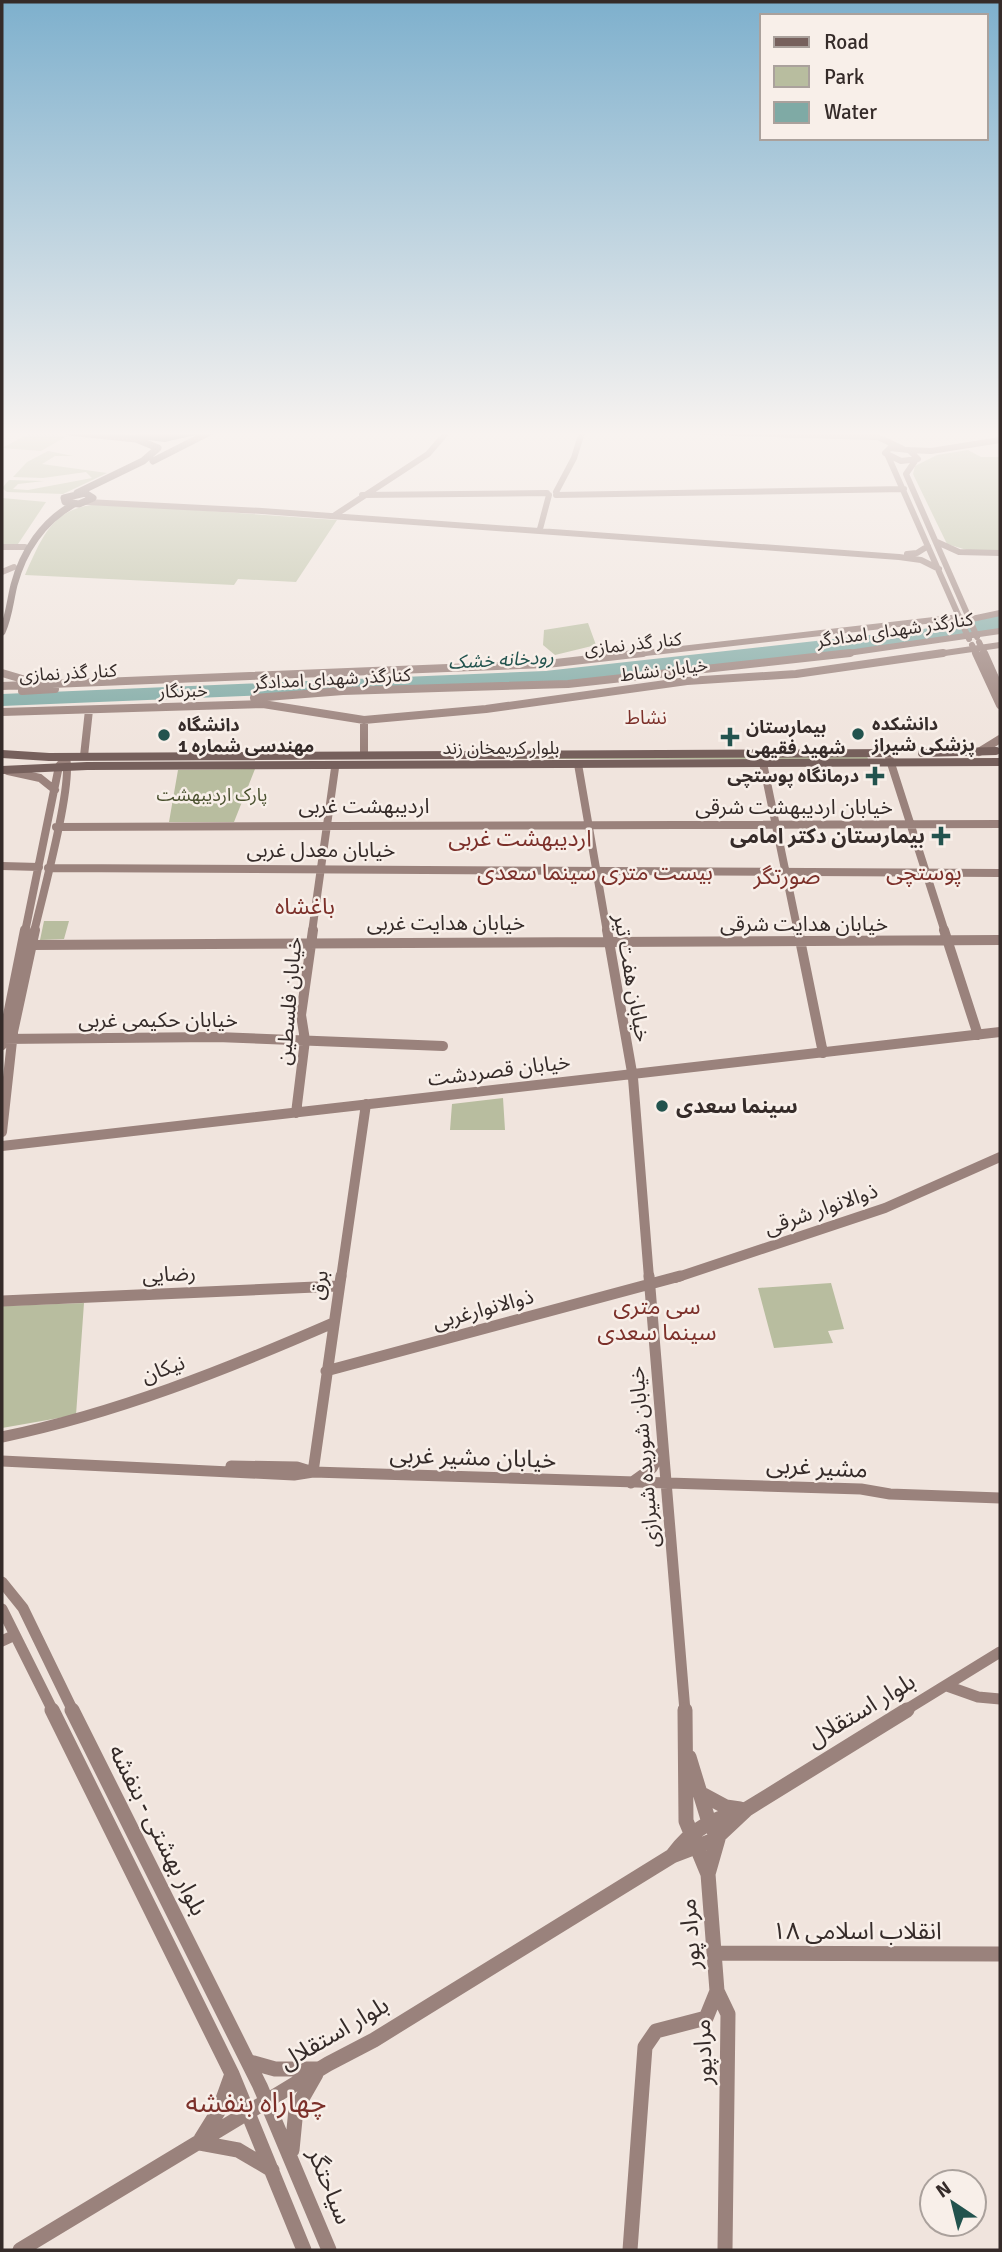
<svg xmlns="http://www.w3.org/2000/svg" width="1002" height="2252" font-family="Signika,'Noto Sans Arabic',sans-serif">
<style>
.green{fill:#b8bd9f}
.water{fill:#7faaa5}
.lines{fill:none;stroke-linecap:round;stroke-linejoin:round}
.secondary-far4{stroke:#9a827c;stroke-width:6}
.secondary-far3{stroke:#9a827c;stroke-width:8}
.secondary-far2{stroke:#9a827c;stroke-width:10}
.secondary-far1{stroke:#9a827c;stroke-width:11}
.secondary{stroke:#9a827c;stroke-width:15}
.primary-far1{stroke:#76605c;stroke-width:7}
.primary{stroke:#76605c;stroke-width:8}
.highway{fill:#554441;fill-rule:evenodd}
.secondary-bridge{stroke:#9a827c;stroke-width:6}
.poi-dot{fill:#22534e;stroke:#f8efe9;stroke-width:2.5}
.labels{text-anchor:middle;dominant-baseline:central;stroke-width:5;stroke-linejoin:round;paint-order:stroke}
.far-street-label{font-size:18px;fill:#352b29;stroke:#f8efe9}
.far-poi-label{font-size:18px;font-weight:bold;fill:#352b29;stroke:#f8efe9;text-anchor:start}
.far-park-label{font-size:18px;fill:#4a512f;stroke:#f8efe9}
.far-water-label{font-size:19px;font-style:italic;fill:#22534e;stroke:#f8efe9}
.far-neighbourhood-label{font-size:19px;fill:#7c302a;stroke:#f8efe9}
.street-label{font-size:21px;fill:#352b29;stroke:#f8efe9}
.poi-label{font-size:21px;font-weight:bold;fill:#352b29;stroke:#f8efe9;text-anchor:end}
.neighbourhood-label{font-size:23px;fill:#7c302a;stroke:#f8efe9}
.near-street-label{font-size:24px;fill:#352b29;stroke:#f8efe9}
.near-neighbourhood-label{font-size:28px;fill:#7c302a;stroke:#f8efe9}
</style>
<rect width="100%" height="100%" fill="#f0e4dd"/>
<path class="green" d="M32,432L67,436L41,451L2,448Z
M968,450L981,457H1000V551H970L947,544L913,474L915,466L937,455Z
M48,451L73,456H55L42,464L107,473L63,494L7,492L2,488L9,480L44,481L18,484L13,489L28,490L92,478L86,472L43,478L13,477L27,462Z
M2,498L46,502L18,544H2Z
M109,504L337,520L296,582L238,579L234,585L25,575C45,530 55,504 109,504Z
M588,623L596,645L555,655L543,645L544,630Z
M867,756L868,759H501L503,758Z
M255,769L234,822H169L178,770Z
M44,921H69L64,939L40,940Z
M503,1098L505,1130H450L452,1104Z
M831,1283L844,1329L828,1331L833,1343L774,1348L758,1288Z
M84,1303L76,1415L2,1428V1306Z"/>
<path class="water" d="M1000,614V629L922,643L560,683L2,706V694L545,671L923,629Z"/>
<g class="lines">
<path class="secondary-far4" d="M700,432L878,437L903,449
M890,448L909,450L918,459L901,461L885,453Z
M909,450L931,451L1000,440
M888,456L960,619
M915,461L906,474L969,618
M556,492L574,458L582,432
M362,495L547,493
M556,495L904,489
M87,502L262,511L899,557L921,560L939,569
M335,515L428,454L447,432
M540,529L549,495
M937,542L959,552L1000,553
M2,547H25
M907,554L917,553L928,546
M2,572L14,567
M953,623L1000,613
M979,642L985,655
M972,645L977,655
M628,655L960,617
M834,655L1000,631
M931,655L1000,645"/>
<path class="secondary-far3" d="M976,653L1000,705
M984,653L1000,689
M2,673L29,681
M2,686L547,664L643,653
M22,691L55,689
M254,698L343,691L568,684L850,653
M2,712L263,704L364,720L486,709L687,681L796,674L943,653
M364,720V754
M979,752L1000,739
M888,754L945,932
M84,756L89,710
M763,763L798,932
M578,764L607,932
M8,771L40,778L55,790
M56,827L1000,824
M2,866L39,867
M48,868L1000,873
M25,932L59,766L64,760
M34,932C42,898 73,785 66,758
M312,932L335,768"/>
<path class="secondary-far2" d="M607,930L633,1078L649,1278
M798,930L823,1053
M944,930L978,1035
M31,945L1000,940
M2,1039L217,1037L443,1046
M2,1045L25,930
M296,1113L305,1040L301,1015L313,930
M2,1132L13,1032L35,930
M2,1146L1000,1032
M341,1278L366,1104
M675,1278L885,1208L1000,1157"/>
<path class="secondary-far1" d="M649,1276L685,1711
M2,1301L338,1286
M326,1371L680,1276
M2,1437C117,1413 225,1370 333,1323
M2,1461L294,1475L313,1472L861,1489L890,1494L1000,1498
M231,1466L297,1467L310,1471
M313,1472L341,1276
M631,1483L652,1468L661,1452
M2,1582L23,1608L73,1711
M2,1609L53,1711
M2,1641L15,1635
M947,1686L978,1697L1000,1699
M904,1711L1000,1652"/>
<path class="secondary" d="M52,1710L232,2074L304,2250
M72,1710L260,2086L329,2250
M685,1710L686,1821L708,1874
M689,1757L708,1819L718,1839L708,1874L717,1991L728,2014L725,2250
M700,1793L726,1807L740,1809
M672,1856C693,1827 714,1819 747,1809
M714,1953L1000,1954
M250,2062L275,2069H317
M201,2139L219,2110L232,2074
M200,2143L238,2150L272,2170
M292,2150L296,2109L316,2074
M20,2250L328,2064L374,2040L672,1856L714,1840L747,1809L907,1710
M630,2250L645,2047L656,2031L706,2018L717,1991"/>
<path class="primary-far1" d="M68,432L136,439L158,448L143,461L77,493
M138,434L174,436L194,432
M153,461L210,432
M85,493L93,498L79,504L65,502L64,498Z
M2,632C9,617 10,601 14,585C23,551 43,521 74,504"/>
<path class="primary" d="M922,753L996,751
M2,754L49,757L896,753
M2,770L87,766L1000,762"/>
<path class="highway" d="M79,432C107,432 134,436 162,438C176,438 190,432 205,432L165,442Z"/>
<path class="secondary-bridge" d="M969,618L977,637
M960,619L969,639"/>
</g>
<linearGradient id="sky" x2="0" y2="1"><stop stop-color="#7eb0cd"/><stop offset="0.58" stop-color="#f8f3f0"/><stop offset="1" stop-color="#f8f3f0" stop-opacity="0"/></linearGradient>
<rect width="1002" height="748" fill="url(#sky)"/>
<g class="poi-dot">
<circle cx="858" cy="734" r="7"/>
<circle cx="164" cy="735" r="7"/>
<path d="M726.5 726.5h7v7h7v7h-7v7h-7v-7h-7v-7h7z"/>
<path d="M871.5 765.5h7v7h7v7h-7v7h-7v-7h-7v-7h7z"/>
<path d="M937.5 825.5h7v7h7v7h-7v7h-7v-7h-7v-7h7z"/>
<circle cx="662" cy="1106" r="7"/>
</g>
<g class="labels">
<g class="far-street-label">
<text transform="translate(895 630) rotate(-8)">کنارگذر شهدای امدادگر</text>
<text transform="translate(633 644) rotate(-6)">کنار گذر نمازی</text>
<text transform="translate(664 670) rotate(-7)">خیابان نشاط</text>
<text transform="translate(68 673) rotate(-3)">کنار گذر نمازی</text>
<text transform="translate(332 679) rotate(-3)">کنارگذر شهدای امدادگر</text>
<text transform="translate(183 691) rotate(-2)">خبرنگار</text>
<text x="501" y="748">بلوار کریمخان زند</text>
</g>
<g class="far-poi-label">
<text x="872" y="724">دانشکده<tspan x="872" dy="21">پزشکی شیراز</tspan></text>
<text x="178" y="725">دانشگاه<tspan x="178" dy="21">مهندسی شماره 1</tspan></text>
<text x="746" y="727">بیمارستان<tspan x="746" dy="21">شهید فقیهی</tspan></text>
<text x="859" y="776" text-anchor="end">درمانگاه پوستچی</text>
</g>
<g class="far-park-label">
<text x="212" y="795">پارک اردیبهشت</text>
</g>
<g class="far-water-label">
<text transform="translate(501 660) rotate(-3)">رودخانه خشک</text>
</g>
<g class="far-neighbourhood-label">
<text x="646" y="718">نشاط</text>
</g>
<g class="street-label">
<text x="364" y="806">اردیبهشت غربی</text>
<text x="794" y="807">خیابان اردیبهشت شرقی</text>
<text x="321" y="850">خیابان معدل غربی</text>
<text x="446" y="923">خیابان هدایت غربی</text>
<text x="804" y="924">خیابان هدایت شرقی</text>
<text transform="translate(632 978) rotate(80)">خیابان هفت تیر</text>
<text transform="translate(289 1001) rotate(-85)">خیابان فلسطین</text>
<text x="158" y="1020">خیابان حکیمی غربی</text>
<text transform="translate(499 1070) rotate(-7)">خیابان قصردشت</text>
<text transform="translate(821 1209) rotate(-19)">ذوالانوار شرقی</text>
<text transform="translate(169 1274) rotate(-3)">رضایی</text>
<text transform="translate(319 1285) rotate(-82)">برق</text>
<text transform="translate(483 1309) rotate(-15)">ذوالانوارغربی</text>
<text transform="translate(163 1369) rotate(-20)">نیکان</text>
<text transform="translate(644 1457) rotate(-95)">خیابان شوریده شیرازی</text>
</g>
<g class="poi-label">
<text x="925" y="836">بیمارستان دکتر امامی</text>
<text x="676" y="1106" text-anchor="start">سینما سعدی</text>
</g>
<g class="neighbourhood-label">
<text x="520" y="838">اردیبهشت غربی</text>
<text x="595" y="872">بیست متری سینما سعدی</text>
<text x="924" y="872">پوستچی</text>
<text x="787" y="876">صورتگر</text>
<text x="305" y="906">باغشاه</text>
<text x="657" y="1306">سی متری<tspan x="657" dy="26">سینما سعدی</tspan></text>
</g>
<g class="near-street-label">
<text transform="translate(473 1457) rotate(2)">خیابان مشیر غربی</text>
<text transform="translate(817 1467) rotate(3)">مشیر غربی</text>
<text transform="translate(861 1710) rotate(-31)">بلوار استقلال</text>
<text transform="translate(158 1830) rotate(63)">بلوار بهشتی - بنفشه</text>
<text x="857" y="1931">۱۸ انقلاب اسلامی</text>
<text transform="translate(690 1934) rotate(-94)">مراد پور</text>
<text transform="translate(334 2033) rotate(-30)">بلوار استقلال</text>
<text transform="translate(703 2052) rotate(-92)">مرادپور</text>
<text transform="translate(330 2186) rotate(68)">سیاحتگر</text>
</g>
<g class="near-neighbourhood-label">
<text x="256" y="2103">چهاراه بنفشه</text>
</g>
</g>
<rect width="1002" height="2252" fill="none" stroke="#352b29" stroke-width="7"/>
<rect x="760" y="14" width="228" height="126" fill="#f8efe9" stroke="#aaa19c" stroke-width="2"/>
<rect x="774" y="37" width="35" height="10" fill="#76605c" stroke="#aaa19c" stroke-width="2"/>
<text x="824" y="49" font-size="21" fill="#352b29">Road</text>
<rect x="774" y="66" width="35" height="21" fill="#b8bd9f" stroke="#aaa19c" stroke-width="2"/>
<text x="824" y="84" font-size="21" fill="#352b29">Park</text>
<rect x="774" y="102" width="35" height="21" fill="#7faaa5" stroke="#aaa19c" stroke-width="2"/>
<text x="824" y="119" font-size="21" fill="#352b29">Water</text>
<g transform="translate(953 2203) rotate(325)"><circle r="33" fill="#f8efe9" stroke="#aaa19c" stroke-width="2"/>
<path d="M0-5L12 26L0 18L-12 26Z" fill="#22534e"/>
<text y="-10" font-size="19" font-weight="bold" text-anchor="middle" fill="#352b29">N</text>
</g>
</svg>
